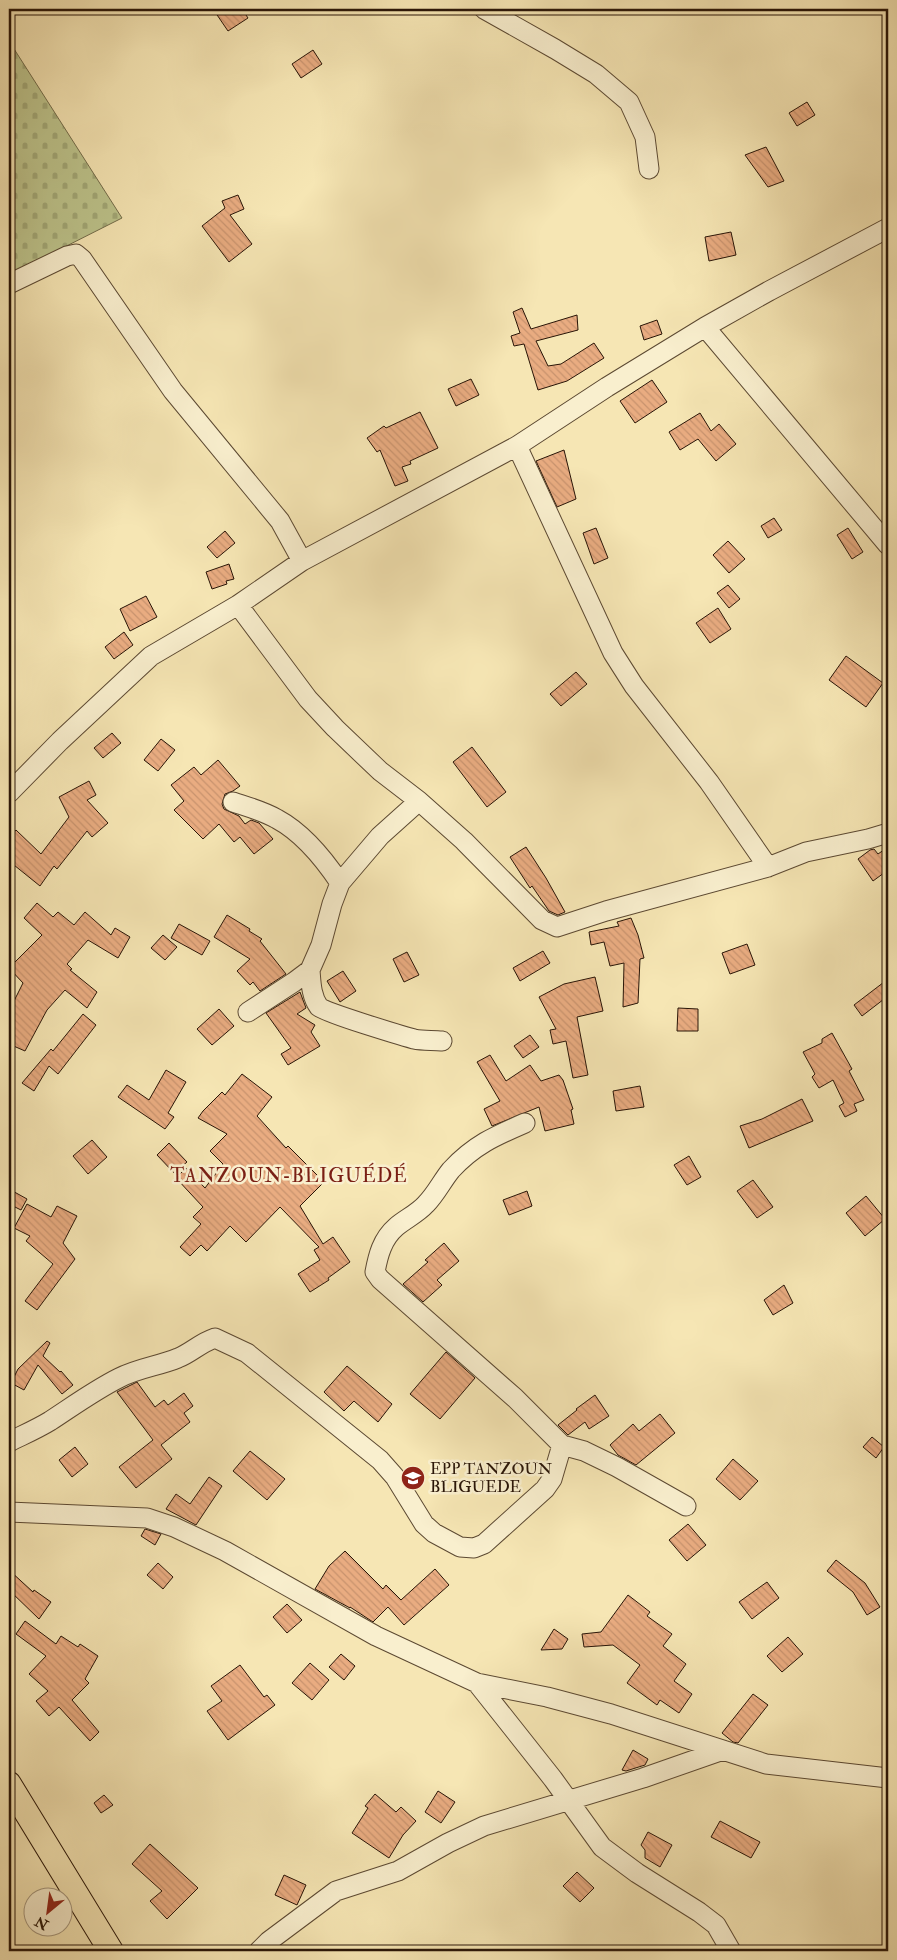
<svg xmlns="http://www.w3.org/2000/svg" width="897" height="1960" font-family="'IM FELL Double Pica',serif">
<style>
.cemetery{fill:url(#cemetery-stones);stroke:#736c4a}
.building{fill:url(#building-back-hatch);stroke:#291507}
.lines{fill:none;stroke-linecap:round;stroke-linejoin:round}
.minor-casing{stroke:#5c4932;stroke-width:21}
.major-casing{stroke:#291507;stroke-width:26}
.minor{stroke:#f9efce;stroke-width:19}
.major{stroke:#f6e6b4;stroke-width:24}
.labels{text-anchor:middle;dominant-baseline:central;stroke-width:5;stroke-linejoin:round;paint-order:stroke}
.poi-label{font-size:16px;fill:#291507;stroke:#f9efce;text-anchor:start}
.quarter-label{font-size:19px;letter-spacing:1px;fill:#7a1f14;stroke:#f9efce}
</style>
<defs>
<pattern id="cemetery-stones" width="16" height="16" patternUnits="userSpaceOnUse" patternTransform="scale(1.25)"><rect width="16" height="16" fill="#bdc48c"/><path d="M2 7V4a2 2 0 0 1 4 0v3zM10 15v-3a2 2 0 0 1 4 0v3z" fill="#a2a877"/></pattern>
<pattern id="building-back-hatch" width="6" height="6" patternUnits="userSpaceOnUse" patternTransform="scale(1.25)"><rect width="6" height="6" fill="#e9ac81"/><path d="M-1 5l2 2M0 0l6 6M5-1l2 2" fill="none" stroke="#c8936e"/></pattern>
</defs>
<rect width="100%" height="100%" fill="#f6e6b4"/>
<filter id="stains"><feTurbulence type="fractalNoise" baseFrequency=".004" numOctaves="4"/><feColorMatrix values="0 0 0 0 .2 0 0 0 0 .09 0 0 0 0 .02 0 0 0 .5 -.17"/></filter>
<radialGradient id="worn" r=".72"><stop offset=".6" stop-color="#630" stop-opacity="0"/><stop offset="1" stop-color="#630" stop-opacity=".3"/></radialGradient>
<path class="cemetery" d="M9,41L122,218L9,275Z"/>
<path class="building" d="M213,9H242L248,18L228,31Z
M313,50L322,64L301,78L292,64Z
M807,102L815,115L797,126L789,113Z
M766,147L784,181L768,187L745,155Z
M238,195L244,209L230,215L252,244L229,262L202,226L225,208L222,201Z
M731,232L736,255L709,261L705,237Z
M522,308L531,329L577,315L578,330L536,341L548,366L561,364L594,343L604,358L567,381L538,390L524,344L514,346L511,336L520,333L513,312Z
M657,320L662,334L644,340L640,326Z
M471,379L479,395L456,406L448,389Z
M652,380L667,402L635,423L620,401Z
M420,412L438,448L410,461L411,464L402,467L408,481L395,486L380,450L377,452L367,438L384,426L386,428Z
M700,413L711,431L719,424L736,444L716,461L698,439L680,450L669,432Z
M564,450L576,499L557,507L536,461Z
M774,518L782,530L768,538L761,526Z
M596,528L608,558L594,564L583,533Z
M848,528L863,552L852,559L837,535Z
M225,531L235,543L217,558L207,547Z
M728,541L745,559L729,573L713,555Z
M229,564L234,579L226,581L227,584L212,589L206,572Z
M728,585L740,599L729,608L717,593Z
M146,596L157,617L130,631L120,609Z
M718,608L731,629L710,643L696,623Z
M124,632L133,645L114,659L105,647Z
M846,656L883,683L866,707L829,680Z
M576,672L587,684L561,706L550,694Z
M112,733L121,743L103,758L94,748Z
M161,739L175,750L158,771L144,760Z
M472,747L506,792L487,807L453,762Z
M218,760L240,786L233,791L225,794L222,804L224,809L239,816L245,824L251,820L259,823L273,839L254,854L240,837L234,842L219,824L203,839L174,810L184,801L171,785L194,767L201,775Z
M89,781L96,795L87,800L108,823L92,837L87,831L57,869L54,866L40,886L9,861V838L16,830L41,854L69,817L59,797Z
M526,847L546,878L565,912L558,915L549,911L532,886L530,888L510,857Z
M888,847V870L873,881L858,859L870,850L874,849L878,854Z
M37,903L53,917L58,912L74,925L85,912L111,935L115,928L130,937L118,958L88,940L67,964L72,969L70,970L97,992L87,1008L65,990L47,1010L25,1051L9,1044V1011L23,983L9,968L42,935L24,918Z
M227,915L250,929L249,931L262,939L260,941L286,974L260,991L253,982L250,985L237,971L250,959L214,937Z
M631,918L638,935L644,958L640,959L638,1003L623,1007L624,963L610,966L604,942L591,945L589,932L619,926L617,922Z
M179,924L210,941L202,955L171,938Z
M163,935L177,947L165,960L151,948Z
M747,944L755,965L730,974L722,953Z
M543,951L550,963L520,981L513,968Z
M407,952L419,975L404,982L393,959Z
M343,971L356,991L340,1002L327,981Z
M595,977L603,1011L577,1017L588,1075L573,1078L566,1041L553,1044L550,1030L556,1029L539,997L564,984Z
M888,979V996L862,1016L854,1005Z
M300,992L306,1008L297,1014L315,1025L311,1032L320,1046L288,1065L281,1054L291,1048L266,1013Z
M678,1008L698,1009V1031H677Z
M219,1009L234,1026L212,1045L197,1029Z
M83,1014L96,1025L58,1074L49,1066L34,1091L22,1083L51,1049L53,1051Z
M832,1033L852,1069L849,1071L864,1100L854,1104L857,1111L845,1117L839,1106L844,1103L833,1080L819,1088L812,1077L815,1074L803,1052L822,1043V1039Z
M530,1035L539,1047L523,1058L514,1046Z
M490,1055L506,1081L530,1065L541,1081L559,1075L563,1080L573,1109L571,1110L574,1124L545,1131L539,1107L492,1126L484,1109L500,1101L477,1062Z
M166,1070L186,1082L168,1113L174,1117L165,1129L118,1097L127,1085L149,1100Z
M242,1074L272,1097L257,1116L286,1148L288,1146L324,1182L300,1206L323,1244L333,1237L350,1262L328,1278L329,1280L310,1292L298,1274L320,1260L314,1250L319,1247L280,1207L246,1242L230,1226L207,1251L201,1245L190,1256L180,1247L201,1224L193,1217L203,1207L176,1178L186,1168L205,1188L223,1164L210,1151L227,1134L198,1118L203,1111L222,1092L225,1095Z
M640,1086L644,1107L616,1111L613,1091Z
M802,1099L813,1121L749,1148L740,1126L762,1119Z
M92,1140L107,1157L88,1174L73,1156Z
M169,1143L187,1162L174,1173L157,1155Z
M689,1156L701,1177L687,1185L674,1165Z
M753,1180L773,1207L757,1218L737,1191Z
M9,1189L27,1199L21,1210L9,1204Z
M527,1191L532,1206L509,1215L503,1200Z
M866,1196L885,1219L865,1236L846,1213Z
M27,1204L51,1217L57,1206L77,1216L63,1243L75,1259L37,1310L25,1301L53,1264L26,1241L30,1236L14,1228Z
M444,1243L459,1261L437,1280L442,1285L423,1302L403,1284L428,1262L425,1260Z
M784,1285L793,1303L773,1315L764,1300Z
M47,1341L50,1343L43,1356L60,1372L61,1371L73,1385L62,1394L38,1365L24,1390L11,1383L18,1369Z
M446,1352L475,1378L440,1419L410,1394Z
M347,1366L392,1404L378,1422L354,1401L344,1411L324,1392Z
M137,1382L155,1407L164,1400L168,1405L184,1393L193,1406L184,1413L190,1422L161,1445L172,1459L136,1488L119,1467L153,1440L117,1392Z
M595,1395L609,1416L589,1429L585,1422L568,1435L558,1425L577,1410L576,1409Z
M660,1414L675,1433L636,1465L618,1455L610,1445L633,1424L639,1431Z
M872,1437L884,1447L876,1458L863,1447Z
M75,1447L88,1464L72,1477L59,1460Z
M250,1451L285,1479L267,1500L233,1471Z
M733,1459L758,1481L740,1500L716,1479Z
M209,1477L222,1486L196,1525L166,1509L176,1494L190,1504Z
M688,1524L706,1545L687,1561L669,1540Z
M145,1529L161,1534L155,1545L141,1536Z
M345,1551L383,1589L386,1585L401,1600L435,1569L449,1585L404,1625L388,1607L373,1622L350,1607V1608L315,1589L329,1566Z
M836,1560L865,1583L880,1607L867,1615L853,1592L827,1571Z
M158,1563L173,1577L163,1589L147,1575Z
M9,1570L33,1592L34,1590L51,1602L39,1619L9,1590Z
M767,1582L779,1598L752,1619L739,1602Z
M628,1595L650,1612L647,1616L672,1634L663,1646L686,1664L674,1681L692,1694L679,1713L660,1700L657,1705L627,1683L640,1665L613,1645L584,1647L582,1634L601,1632Z
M287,1604L302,1620L287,1633L273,1617Z
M25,1621L56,1644L61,1636L78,1647L80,1644L98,1656L85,1679L89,1683L72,1700L99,1732L90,1741L59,1707L49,1716L36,1701L48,1691L29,1674L46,1656L16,1634Z
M554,1629L568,1639L562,1649L541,1650Z
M788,1637L803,1654L782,1672L767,1656Z
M341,1654L355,1666L344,1680L329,1667Z
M310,1663L329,1680L312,1700L292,1683Z
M240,1665L264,1697L267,1695L275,1705L228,1740L207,1711L222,1701L211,1686Z
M753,1694L768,1705L738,1743L733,1742L722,1733Z
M633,1750L648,1759L645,1765L626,1771L622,1770Z
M438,1791L455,1802L441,1823L425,1812Z
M375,1794L396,1812L401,1807L416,1821L403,1835L389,1858L352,1833L368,1808L365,1806Z
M104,1795L113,1805L101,1813L94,1803Z
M720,1821L760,1842L751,1858L711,1837Z
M648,1832L672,1845L660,1867L645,1858V1850L641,1845Z
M150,1844L198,1888L167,1919L150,1901L162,1891L132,1864Z
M577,1872L594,1888L580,1902L563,1886Z
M284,1875L306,1885L297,1905L275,1895Z"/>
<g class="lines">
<g class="minor-casing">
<path id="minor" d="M484,9L555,49L596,74L629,102L645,137L649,169
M9,284L67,256L76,254L82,259L173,391L280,521L302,561
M705,327L888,545
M517,446L613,653L634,686L709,782L768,867
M238,605L308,699L335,728L380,771L419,801L464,841L542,920L557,927L606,911L768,867L806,852L868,839L888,833
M9,793L60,741L151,656L238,605L302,561L517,446L607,387L705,327L769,291L888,228
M233,802C248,807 263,811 277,819C303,833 324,859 340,883
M310,970C311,982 311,996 319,1007C323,1012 403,1036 414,1039C423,1041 433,1040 442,1041
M248,1012L294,982L310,970L321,945L332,904L340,883L380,836L419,801
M525,1123C495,1136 474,1145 451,1170C442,1181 436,1194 426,1204C417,1214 405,1219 396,1227C382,1239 378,1256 375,1272L380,1279L515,1398L562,1445L584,1451L617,1467L686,1506
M9,1442C23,1435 37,1429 50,1421C73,1406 95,1390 119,1378C138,1368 159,1366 178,1358C191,1353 200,1343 215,1338L247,1353L380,1460L395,1477L424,1524L434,1533L460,1547L474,1548L484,1544L545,1489L552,1479L562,1445
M9,1512L147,1518L174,1527L225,1551L376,1636L477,1683L547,1697L611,1714L766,1764L888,1778
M477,1683L553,1779L602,1847L637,1873L699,1912L716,1925L731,1951
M259,1951L269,1941L336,1891L398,1871L448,1843L484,1826L643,1778L723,1750"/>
</g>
<g class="major-casing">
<path id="major" d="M9,1784L111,1951"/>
</g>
<use href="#minor" class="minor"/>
<use href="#major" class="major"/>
</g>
<defs>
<g id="school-disc" transform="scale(1.25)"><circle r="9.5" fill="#8f2418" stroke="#f9efce"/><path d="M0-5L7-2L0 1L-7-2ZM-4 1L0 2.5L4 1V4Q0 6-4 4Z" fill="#fff"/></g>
</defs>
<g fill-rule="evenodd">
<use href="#school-disc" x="413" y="1478"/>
</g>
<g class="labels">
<g class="poi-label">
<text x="430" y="1469">EPP TANZOUN<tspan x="430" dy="18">BLIGUEDE</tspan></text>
</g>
<g class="quarter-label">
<text x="289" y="1176">TANZOUN-BLIGUÉDÉ</text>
</g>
</g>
<rect width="897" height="1960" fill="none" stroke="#f6e6b4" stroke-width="30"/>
<rect x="10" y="10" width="877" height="1940" fill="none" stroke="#291507" stroke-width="2.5"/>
<rect x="15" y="15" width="867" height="1930" fill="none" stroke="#291507"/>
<g transform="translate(48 1912) rotate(209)"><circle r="24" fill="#f9efce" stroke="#a6987e"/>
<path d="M0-4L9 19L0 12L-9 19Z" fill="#8f2418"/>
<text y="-8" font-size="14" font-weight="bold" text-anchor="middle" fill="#291507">N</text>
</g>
<rect width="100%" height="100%" filter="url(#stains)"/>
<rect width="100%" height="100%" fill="url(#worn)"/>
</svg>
